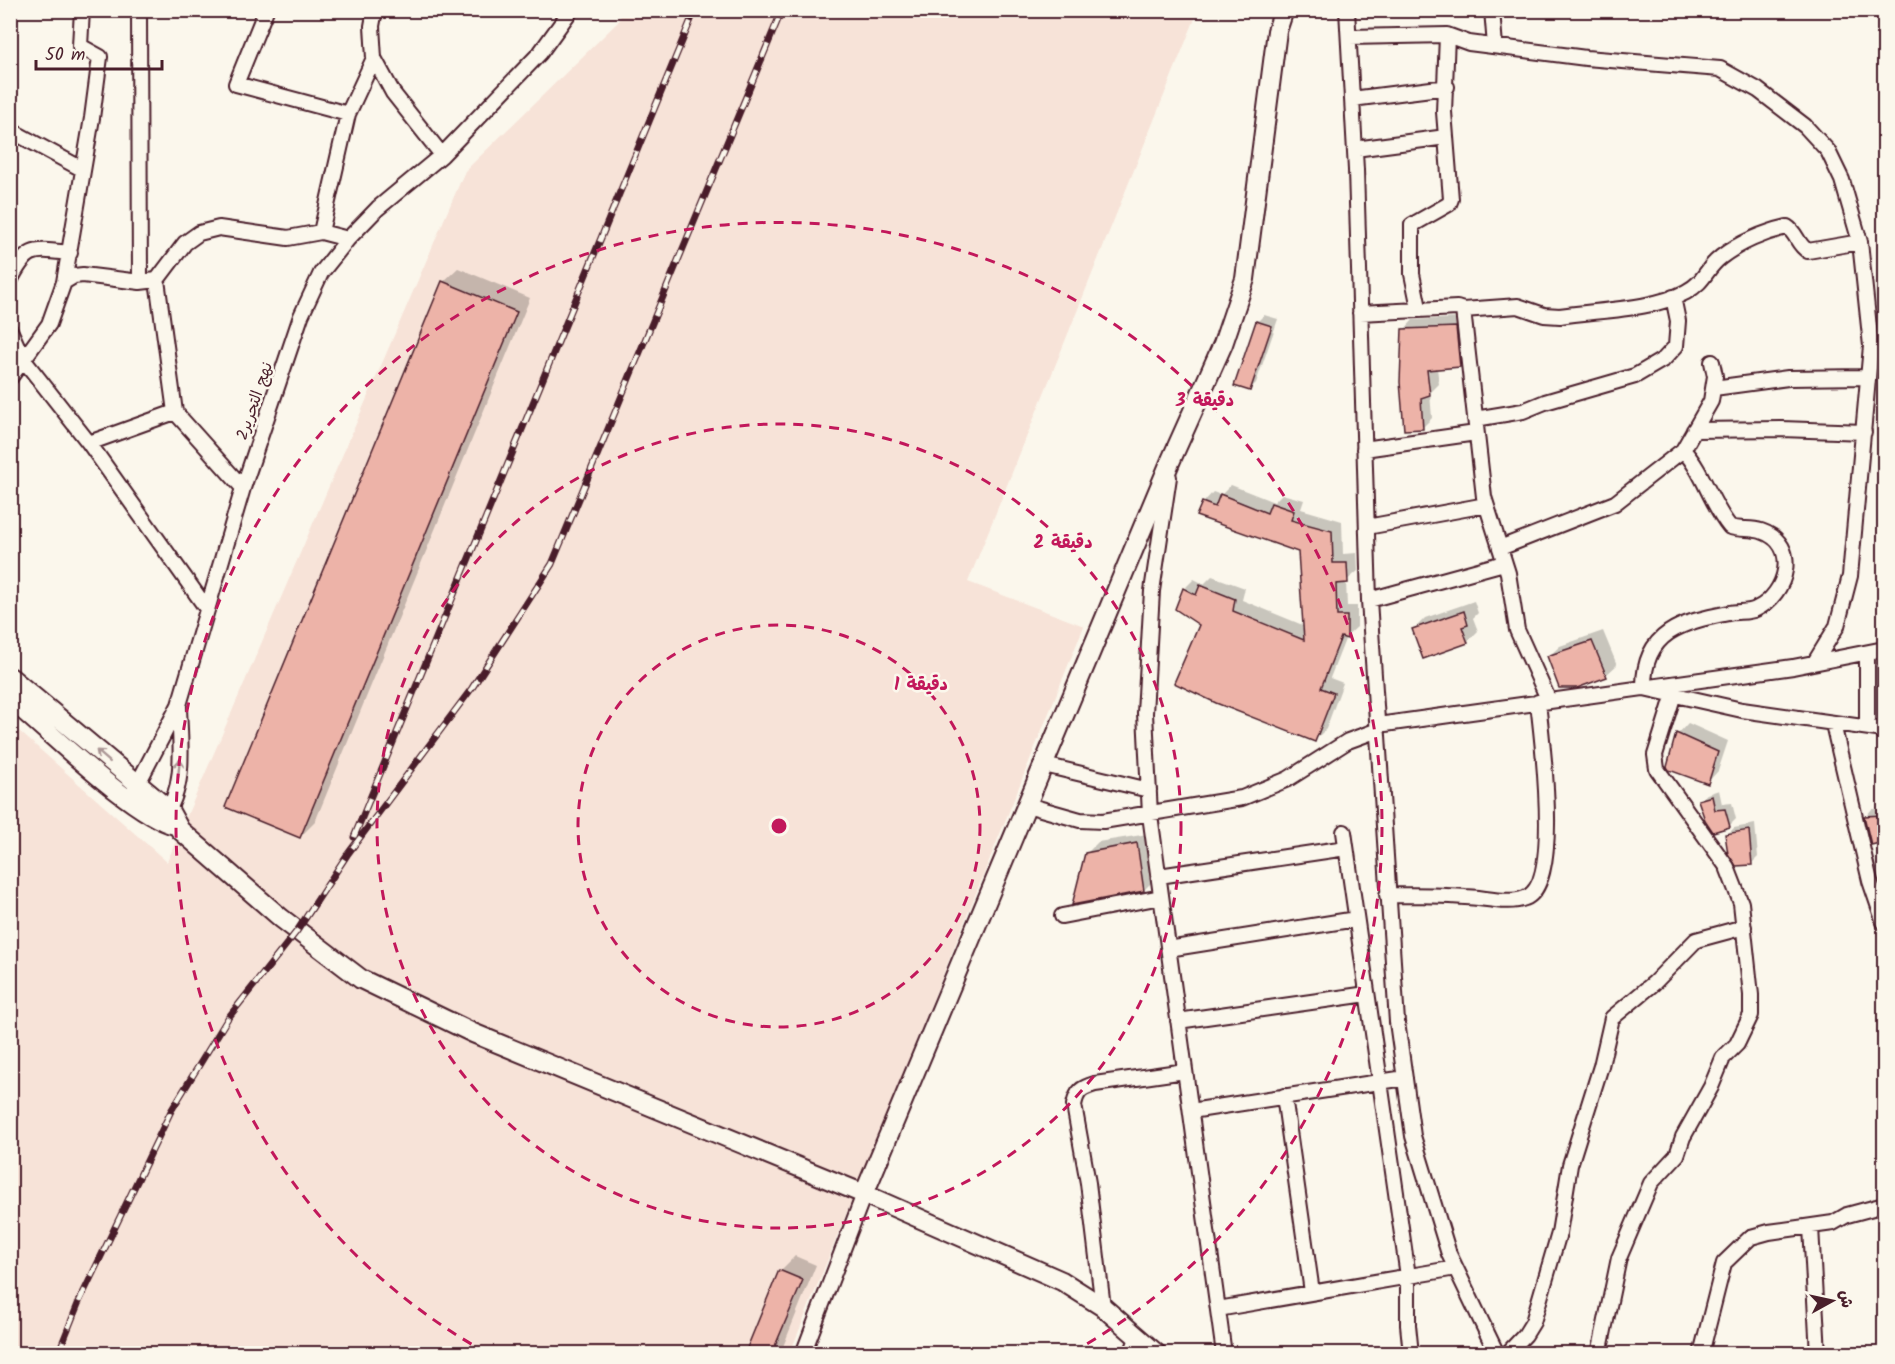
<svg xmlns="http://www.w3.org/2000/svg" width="1895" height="1364" font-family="Kalam,'Playpen Sans Arabic',sans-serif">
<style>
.built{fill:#f7e3d8}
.shadow{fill:#0003}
.building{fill:#edb3a8;stroke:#4a1f2b;stroke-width:1.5}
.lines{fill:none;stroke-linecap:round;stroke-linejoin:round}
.street-casing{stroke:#4a1f2b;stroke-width:18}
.secondary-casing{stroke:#4a1f2b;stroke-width:22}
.street{stroke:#fbf7ec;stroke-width:14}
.secondary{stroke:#fbf7ec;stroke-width:18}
.rail-casing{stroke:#4a1f2b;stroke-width:7}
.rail{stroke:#fbf7ec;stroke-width:4.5;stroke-dasharray:14;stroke-linecap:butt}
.oneway{stroke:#ab9695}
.ring{fill:none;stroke:#c2185b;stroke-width:3;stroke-dasharray:10 8}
.labels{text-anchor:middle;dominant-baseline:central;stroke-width:5;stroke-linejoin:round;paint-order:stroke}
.street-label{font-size:16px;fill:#4a1f2b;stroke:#fbf7ec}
.centre{fill:#c2185b;stroke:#fbf7ec;stroke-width:3}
.ring-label{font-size:18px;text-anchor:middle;font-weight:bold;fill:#c2185b;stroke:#fbf7ec;stroke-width:5;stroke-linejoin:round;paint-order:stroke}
</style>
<rect width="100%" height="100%" fill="#fbf7ec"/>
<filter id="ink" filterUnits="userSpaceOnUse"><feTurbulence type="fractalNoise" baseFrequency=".0167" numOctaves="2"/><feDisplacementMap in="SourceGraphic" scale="12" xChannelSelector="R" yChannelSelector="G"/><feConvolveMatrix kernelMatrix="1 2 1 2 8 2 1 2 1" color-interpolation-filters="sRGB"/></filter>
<g filter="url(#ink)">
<path class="built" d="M623,11H1198L968,582L1084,626L790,1353H11L10,723L167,862L465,171L618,22Z"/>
<path class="shadow" d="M458,268L530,298L315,822L300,837L443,282Z
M1264,315L1278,319L1256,383L1249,390L1257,322Z
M1465,318L1469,356L1460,366L1437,368L1439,384L1430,393L1432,418L1422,428L1404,330L1413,320Z
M1231,485L1274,502L1282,494L1304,500L1301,509L1342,521L1343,554L1357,553L1358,571L1346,581L1347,606H1357V627L1346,637L1330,678L1343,683L1326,729L1315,740L1201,624L1184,589L1194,579L1204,584L1212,576L1245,588L1242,600L1305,626L1299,551L1203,503L1213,492L1221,495Z
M1474,601L1478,613L1473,618L1478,631L1467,642L1414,629L1425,618Z
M1603,631L1617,665L1606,675L1549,656L1560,646Z
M1688,723L1728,741L1718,771L1708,782L1668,767L1678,734Z
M1719,790L1722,804L1732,803L1736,819L1729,826L1700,800L1707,794Z
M1872,809H1884V840L1872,843L1866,816Z
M1755,824L1758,857L1751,864L1727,835L1734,828Z
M1148,834L1155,879L1144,890L1087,853L1098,842Z
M795,1256L816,1265L780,1354H746L780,1271Z"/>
<path class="building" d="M442,281L517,312L300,838L225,807Z
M1256,321L1272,326L1250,391L1234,386Z
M1456,327L1460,367L1427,370L1430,395L1421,398L1423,429L1404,430L1400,382L1402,329Z
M1220,494L1267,513L1271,503L1294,511L1291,520L1332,531L1333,563H1347L1348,583L1336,584L1337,616H1347V639L1341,637L1321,688L1334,693L1315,742L1216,703L1174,683L1199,625L1175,609L1183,588L1196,595L1200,585L1235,599L1233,611L1304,640L1298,552L1196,516L1202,502L1215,507Z
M1464,611L1468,625L1462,627L1468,643L1423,659L1412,629Z
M1592,641L1607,677L1577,688H1559L1547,656Z
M1676,733L1718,752L1708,784L1669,770L1667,767Z
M1712,796L1715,810L1725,809L1730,827L1713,832L1705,820L1698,800Z
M1883,815L1884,842L1871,845L1864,816Z
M1749,830L1752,865L1736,866L1728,854L1725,834Z
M1137,843L1144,891L1072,905L1085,853Z
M779,1270L803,1280L772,1353H745Z"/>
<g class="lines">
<g class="street-casing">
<path id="street" d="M139,10L140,282
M266,10L236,84L348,114
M1347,10L1356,170L1369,600L1397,1022L1413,1136L1449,1254L1497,1354
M1492,10L1495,46
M1349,37L1447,35L1469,43L1586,58L1720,69L1758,90L1805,126L1828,151L1842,180L1860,242L1871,346L1850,576L1837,626L1815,662
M374,58L393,93L442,155
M1352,99L1447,87
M10,130L82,169
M1355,149L1446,137
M321,232L348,114L374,58L372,26L375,10
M157,280L185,243L199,233L219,228L288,238L321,232L348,239
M10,281C28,246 33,249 70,253
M64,282L92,118L100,57L80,46L82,10
M1419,308L1412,274V225L1449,204L1451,199L1444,112L1447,35
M1463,310L1518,306L1544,315L1560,316C1598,310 1653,310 1686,292C1706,281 1705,269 1721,257C1739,243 1765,232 1787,227C1797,233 1797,245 1808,251L1860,242
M1360,313L1457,308L1463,310L1484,497L1508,573L1517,630L1549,701
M10,330L23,359L89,443L207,609
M10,378L49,324L64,282L74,276L83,275L140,282L157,280L175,412L243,488
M1714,388L1788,378L1867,377
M1475,419L1523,411L1545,402L1635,376L1664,359L1676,346L1678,321L1673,297
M1694,430L1782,429L1864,432
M89,443L175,412
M1364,449L1476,433
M1683,450C1704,472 1710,503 1730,527C1740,530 1751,528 1761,531C1801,544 1787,595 1756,609C1748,613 1738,611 1729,613C1683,622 1643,631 1644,688L1742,710L1884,730
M1169,477L1152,591L1145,713L1150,815L1224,1354
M1367,527L1486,505
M1500,548L1615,503L1683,450L1711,401L1715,376L1712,362
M1369,600L1504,563
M1867,653V727
M1833,724L1870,881L1884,922
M1378,725L1793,667L1884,649
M1044,765L1149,790
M134,791L179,705L243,488L301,316L321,273L348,239L378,208L442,155L540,53L571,10
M1027,805L1080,820L1103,821L1242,798L1288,779L1348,741L1378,730
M163,817C187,788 180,742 179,707
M1344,832L1408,1276V1325L1411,1354
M1159,876L1346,848
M1387,895C1413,895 1439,895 1465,897C1483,897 1508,905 1525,898C1563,884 1541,735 1538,702
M1062,916L1161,897
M1168,949L1356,919
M1178,1021L1367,994
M1284,1096L1312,1292
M1191,1111L1405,1078
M1811,1227L1818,1354
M1103,1307L1088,1183L1074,1105C1077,1091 1081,1088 1095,1084L1185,1071
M1218,1309L1456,1268
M803,1354L864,1194
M1131,1354L1138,1336
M1507,1354L1525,1335L1533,1322L1559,1233L1570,1165L1601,1066L1612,1018L1654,983L1696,940L1744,927
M1599,1354L1619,1258L1651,1183L1677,1155L1683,1137L1711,1087L1723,1058L1737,1044L1751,1015V995L1741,903L1727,867L1657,769L1655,755L1674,694
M1701,1354L1724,1263L1751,1237L1769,1232L1833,1223L1847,1215L1884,1205"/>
</g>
<g class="secondary-casing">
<path id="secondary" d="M10,677L169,810L180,830L281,918L361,979L473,1033L864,1194L1062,1281L1103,1307L1157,1354
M10,699C47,729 134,816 175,825
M864,1194L1171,460L1223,344L1245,279L1277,31L1284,10"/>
</g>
<use href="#street" class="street"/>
<use href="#secondary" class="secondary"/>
<g class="rail-casing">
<path id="rail" d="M354,837L695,10
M58,1354L78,1304L171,1111L228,1018L297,931L347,855L472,688L552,564L782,10"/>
</g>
<use href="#rail" class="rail"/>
</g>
<defs><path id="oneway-shaft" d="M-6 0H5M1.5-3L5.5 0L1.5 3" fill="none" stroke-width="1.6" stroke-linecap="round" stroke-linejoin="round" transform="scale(1.5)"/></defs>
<g class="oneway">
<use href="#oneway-shaft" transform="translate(103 756) rotate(-139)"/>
<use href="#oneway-shaft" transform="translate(179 768) rotate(-84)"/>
</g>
</g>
<g class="ring">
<circle cx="779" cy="826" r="201"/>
<circle cx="779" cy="826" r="402"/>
<path d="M487 1353A603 603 0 1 1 1071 1353"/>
</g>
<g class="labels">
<g class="street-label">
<text transform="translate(255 401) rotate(-71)">نهج التحرير2</text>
</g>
</g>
<circle cx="779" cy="826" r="9" class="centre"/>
<g class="ring-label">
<text x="1205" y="406">3 دقيقة</text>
<text x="1063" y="548">2 دقيقة</text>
<text x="921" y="690">1 دقيقة</text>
</g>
<rect width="1895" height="1364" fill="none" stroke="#fbf7ec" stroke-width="36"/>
<rect x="18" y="18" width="1859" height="1328" fill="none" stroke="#4a1f2b" stroke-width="2" filter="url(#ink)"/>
<g transform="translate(1832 1301) rotate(82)" stroke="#fbf7ec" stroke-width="4.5" paint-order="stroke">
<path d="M0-4.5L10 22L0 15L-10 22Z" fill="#4a1f2b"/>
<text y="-9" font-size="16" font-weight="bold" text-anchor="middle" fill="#4a1f2b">ش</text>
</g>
<path d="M36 60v9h126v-9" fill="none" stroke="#4a1f2b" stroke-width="3"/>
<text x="45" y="60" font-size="18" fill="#4a1f2b" stroke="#fbf7ec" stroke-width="4.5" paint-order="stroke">50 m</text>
</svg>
